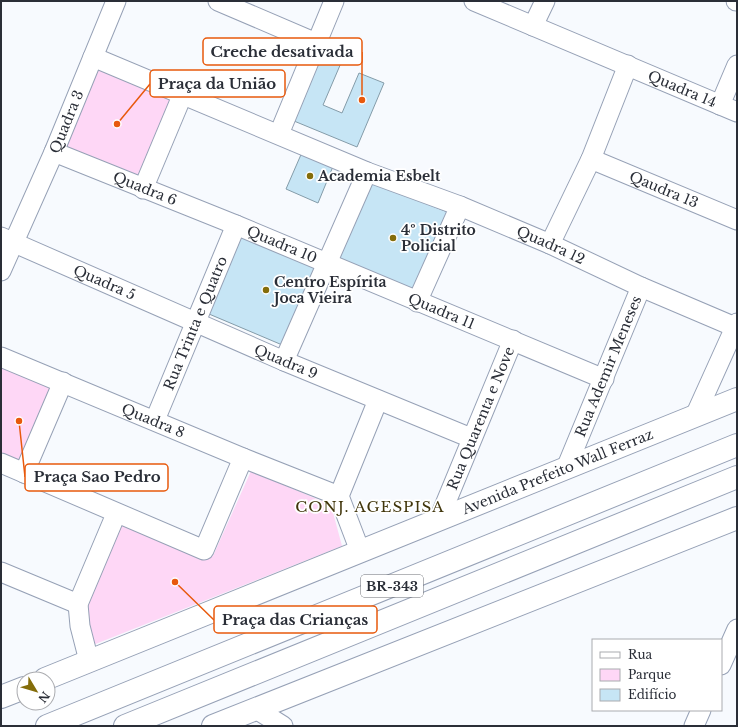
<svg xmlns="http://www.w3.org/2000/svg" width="738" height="727" font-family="'Libre Baskerville',serif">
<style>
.green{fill:#fed7f6}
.water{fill:#5bc6c7}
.building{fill:#c6e5f5;stroke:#849ca9}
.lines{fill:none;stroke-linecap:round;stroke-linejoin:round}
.minor-casing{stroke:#96a1b6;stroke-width:21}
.major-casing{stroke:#96a1b6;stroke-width:24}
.highway-casing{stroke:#96a1b6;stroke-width:24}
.minor{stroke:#fff;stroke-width:19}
.major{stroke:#fff;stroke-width:22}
.highway{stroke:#fff;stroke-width:22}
.poi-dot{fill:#846d0a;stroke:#fff;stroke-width:1.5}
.labels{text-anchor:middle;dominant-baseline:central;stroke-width:3.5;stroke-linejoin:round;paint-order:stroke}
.shield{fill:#fff;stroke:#6a6d73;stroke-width:1}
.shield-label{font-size:13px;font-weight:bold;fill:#2a2e37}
.street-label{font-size:14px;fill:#2a2e37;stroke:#fff}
.poi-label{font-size:14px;font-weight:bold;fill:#2a2e37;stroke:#fff;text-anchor:start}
.neighbourhood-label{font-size:15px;letter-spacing:1px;fill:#41360c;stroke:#fff}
.leader{fill:none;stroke:#e8590c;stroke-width:1.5}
.callout-dot{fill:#e8590c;stroke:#fff;stroke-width:1.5}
.callout{fill:#fff;stroke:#e8590c;stroke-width:1.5}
.callout-label{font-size:15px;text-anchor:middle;font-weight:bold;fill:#2a2e37}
</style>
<rect width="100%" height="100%" fill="#f7fafe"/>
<path class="green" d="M94,64L175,99L141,182L59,148Z
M1,365L52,385L20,464L1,457Z
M251,471L331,505L342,546L93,645L87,608L121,523L213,556Z"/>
<path class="water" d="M242,70L254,74L244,97L233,92Z"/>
<path class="building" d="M319,54L341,63L323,105L342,113L359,73L384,83L357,147L294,121L305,96L303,94Z
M303,150L334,164L318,203L286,189Z
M370,181L450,213L416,297L336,262Z
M243,232L323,265L287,347L209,314Z"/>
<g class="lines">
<g class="minor-casing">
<g id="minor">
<path d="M218,1L316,43"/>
<path id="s1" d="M474,1L737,112"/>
<path d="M736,1H737"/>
<path d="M533,26L545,1"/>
<path id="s2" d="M93,57L367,172L460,206L550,244L641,287L735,327"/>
<path d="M720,105L737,65"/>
<path d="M279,134L334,1"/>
<path id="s3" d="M54,152L236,225L604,379"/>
<path id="s4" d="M591,159L737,220"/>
<path d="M143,189L182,96"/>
<path id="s5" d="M1,237L284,361L471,438"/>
<path d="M550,244L591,159L628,65"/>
<path id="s6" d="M1,271L54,152L116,1"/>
<path d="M417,302L460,206"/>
<path id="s7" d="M1,357L243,458L339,496"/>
<path d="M284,361L367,172"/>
<path d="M695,416L737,323"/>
<path id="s8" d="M155,420L236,225"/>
<path d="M1,463L204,550L243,458"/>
<path id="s9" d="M567,466L641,287"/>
<path d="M24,473L63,382"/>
<path id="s10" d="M439,519L513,340"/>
<path d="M360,551L339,496L378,400"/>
<path d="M1,572L78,604"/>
<path d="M89,661L80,626L78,604L116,514"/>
<path d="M721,665L737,629"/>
<path d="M256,709L283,726"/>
<path d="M694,726L701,710"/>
</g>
</g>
<g class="major-casing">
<g id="major">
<path id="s11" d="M45,679L737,399"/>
<path d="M1,697L24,688"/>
<path d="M213,726L737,518"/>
</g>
</g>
<g class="highway-casing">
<path id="highway" d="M47,726L737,445
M125,726L737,477"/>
</g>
<use href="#minor" class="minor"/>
<use href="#major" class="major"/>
<use href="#highway" class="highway"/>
</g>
<g class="poi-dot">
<circle cx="310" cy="176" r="4"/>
<circle cx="393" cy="238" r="4"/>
<circle cx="266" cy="290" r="4"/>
</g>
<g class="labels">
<rect class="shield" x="361" y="575" width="62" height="22" rx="3"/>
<g class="shield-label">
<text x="392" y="586">BR-343</text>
</g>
<g class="street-label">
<text stroke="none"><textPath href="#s1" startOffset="226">Quadra 14</textPath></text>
<text stroke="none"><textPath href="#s6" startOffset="163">Quadra 3</textPath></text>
<text stroke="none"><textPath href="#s3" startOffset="98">Quadra 6</textPath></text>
<text stroke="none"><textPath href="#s4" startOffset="79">Qaudra 13</textPath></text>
<text stroke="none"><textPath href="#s3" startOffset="246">Quadra 10</textPath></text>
<text stroke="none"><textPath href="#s2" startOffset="495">Quadra 12</textPath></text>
<text stroke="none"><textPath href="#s5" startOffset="113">Quadra 5</textPath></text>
<text stroke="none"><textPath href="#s3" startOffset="419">Quadra 11</textPath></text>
<text stroke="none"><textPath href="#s8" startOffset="105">Rua Trinta e Quatro</textPath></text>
<text stroke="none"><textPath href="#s5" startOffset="311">Quadra 9</textPath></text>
<text stroke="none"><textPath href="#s9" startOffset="108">Rua Ademir Meneses</textPath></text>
<text stroke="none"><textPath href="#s10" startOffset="109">Rua Quarenta e Nove</textPath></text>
<text stroke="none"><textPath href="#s7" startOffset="165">Quadra 8</textPath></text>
<text stroke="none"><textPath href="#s11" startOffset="553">Avenida Prefeito Wall Ferraz</textPath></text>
</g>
<g class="poi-label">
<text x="318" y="176">Academia Esbelt</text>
<text x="401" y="230">4º Distrito<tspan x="401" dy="16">Policial</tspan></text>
<text x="274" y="282">Centro Espírita<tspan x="274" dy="16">Joca Vieira</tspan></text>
</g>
<g class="neighbourhood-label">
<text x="370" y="506">CONJ. AGESPISA</text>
</g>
</g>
<path class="leader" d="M362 100L362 52M117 124L150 84M19 421L25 477M175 582L214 620"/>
<g class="callout-dot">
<circle cx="362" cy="100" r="4"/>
<circle cx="117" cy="124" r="4"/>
<circle cx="19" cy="421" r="4"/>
<circle cx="175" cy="582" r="4"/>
</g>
<g class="callout">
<rect x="203" y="38" width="159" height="27" rx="4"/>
<rect x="150" y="70" width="135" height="27" rx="4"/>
<rect x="25" y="464" width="143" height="27" rx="4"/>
<rect x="214" y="606" width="163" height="27" rx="4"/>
</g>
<g class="callout-label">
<text x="282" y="57">Creche desativada</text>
<text x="217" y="89">Praça da União</text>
<text x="97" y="482">Praça Sao Pedro</text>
<text x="295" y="625">Praça das Crianças</text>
</g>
<rect width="738" height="727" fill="none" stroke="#2a2e37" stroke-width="4"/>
<rect x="592" y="639" width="130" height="72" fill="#ffffff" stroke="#aaabaf"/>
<rect x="600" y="652" width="20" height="6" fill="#ffffff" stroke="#aaabaf"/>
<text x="628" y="659" font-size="12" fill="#2a2e37">Rua</text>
<rect x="600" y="669" width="20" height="12" fill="#fed7f6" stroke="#aaabaf"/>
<text x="628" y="679" font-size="12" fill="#2a2e37">Parque</text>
<rect x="600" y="689" width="20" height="12" fill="#c6e5f5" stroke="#aaabaf"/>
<text x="628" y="699" font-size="12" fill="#2a2e37">Edifício</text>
<g transform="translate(36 691) rotate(128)"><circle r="19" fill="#ffffff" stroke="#aaabaf"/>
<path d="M0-3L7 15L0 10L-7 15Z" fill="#846d0a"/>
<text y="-6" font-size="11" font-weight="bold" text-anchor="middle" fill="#2a2e37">N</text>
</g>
</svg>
